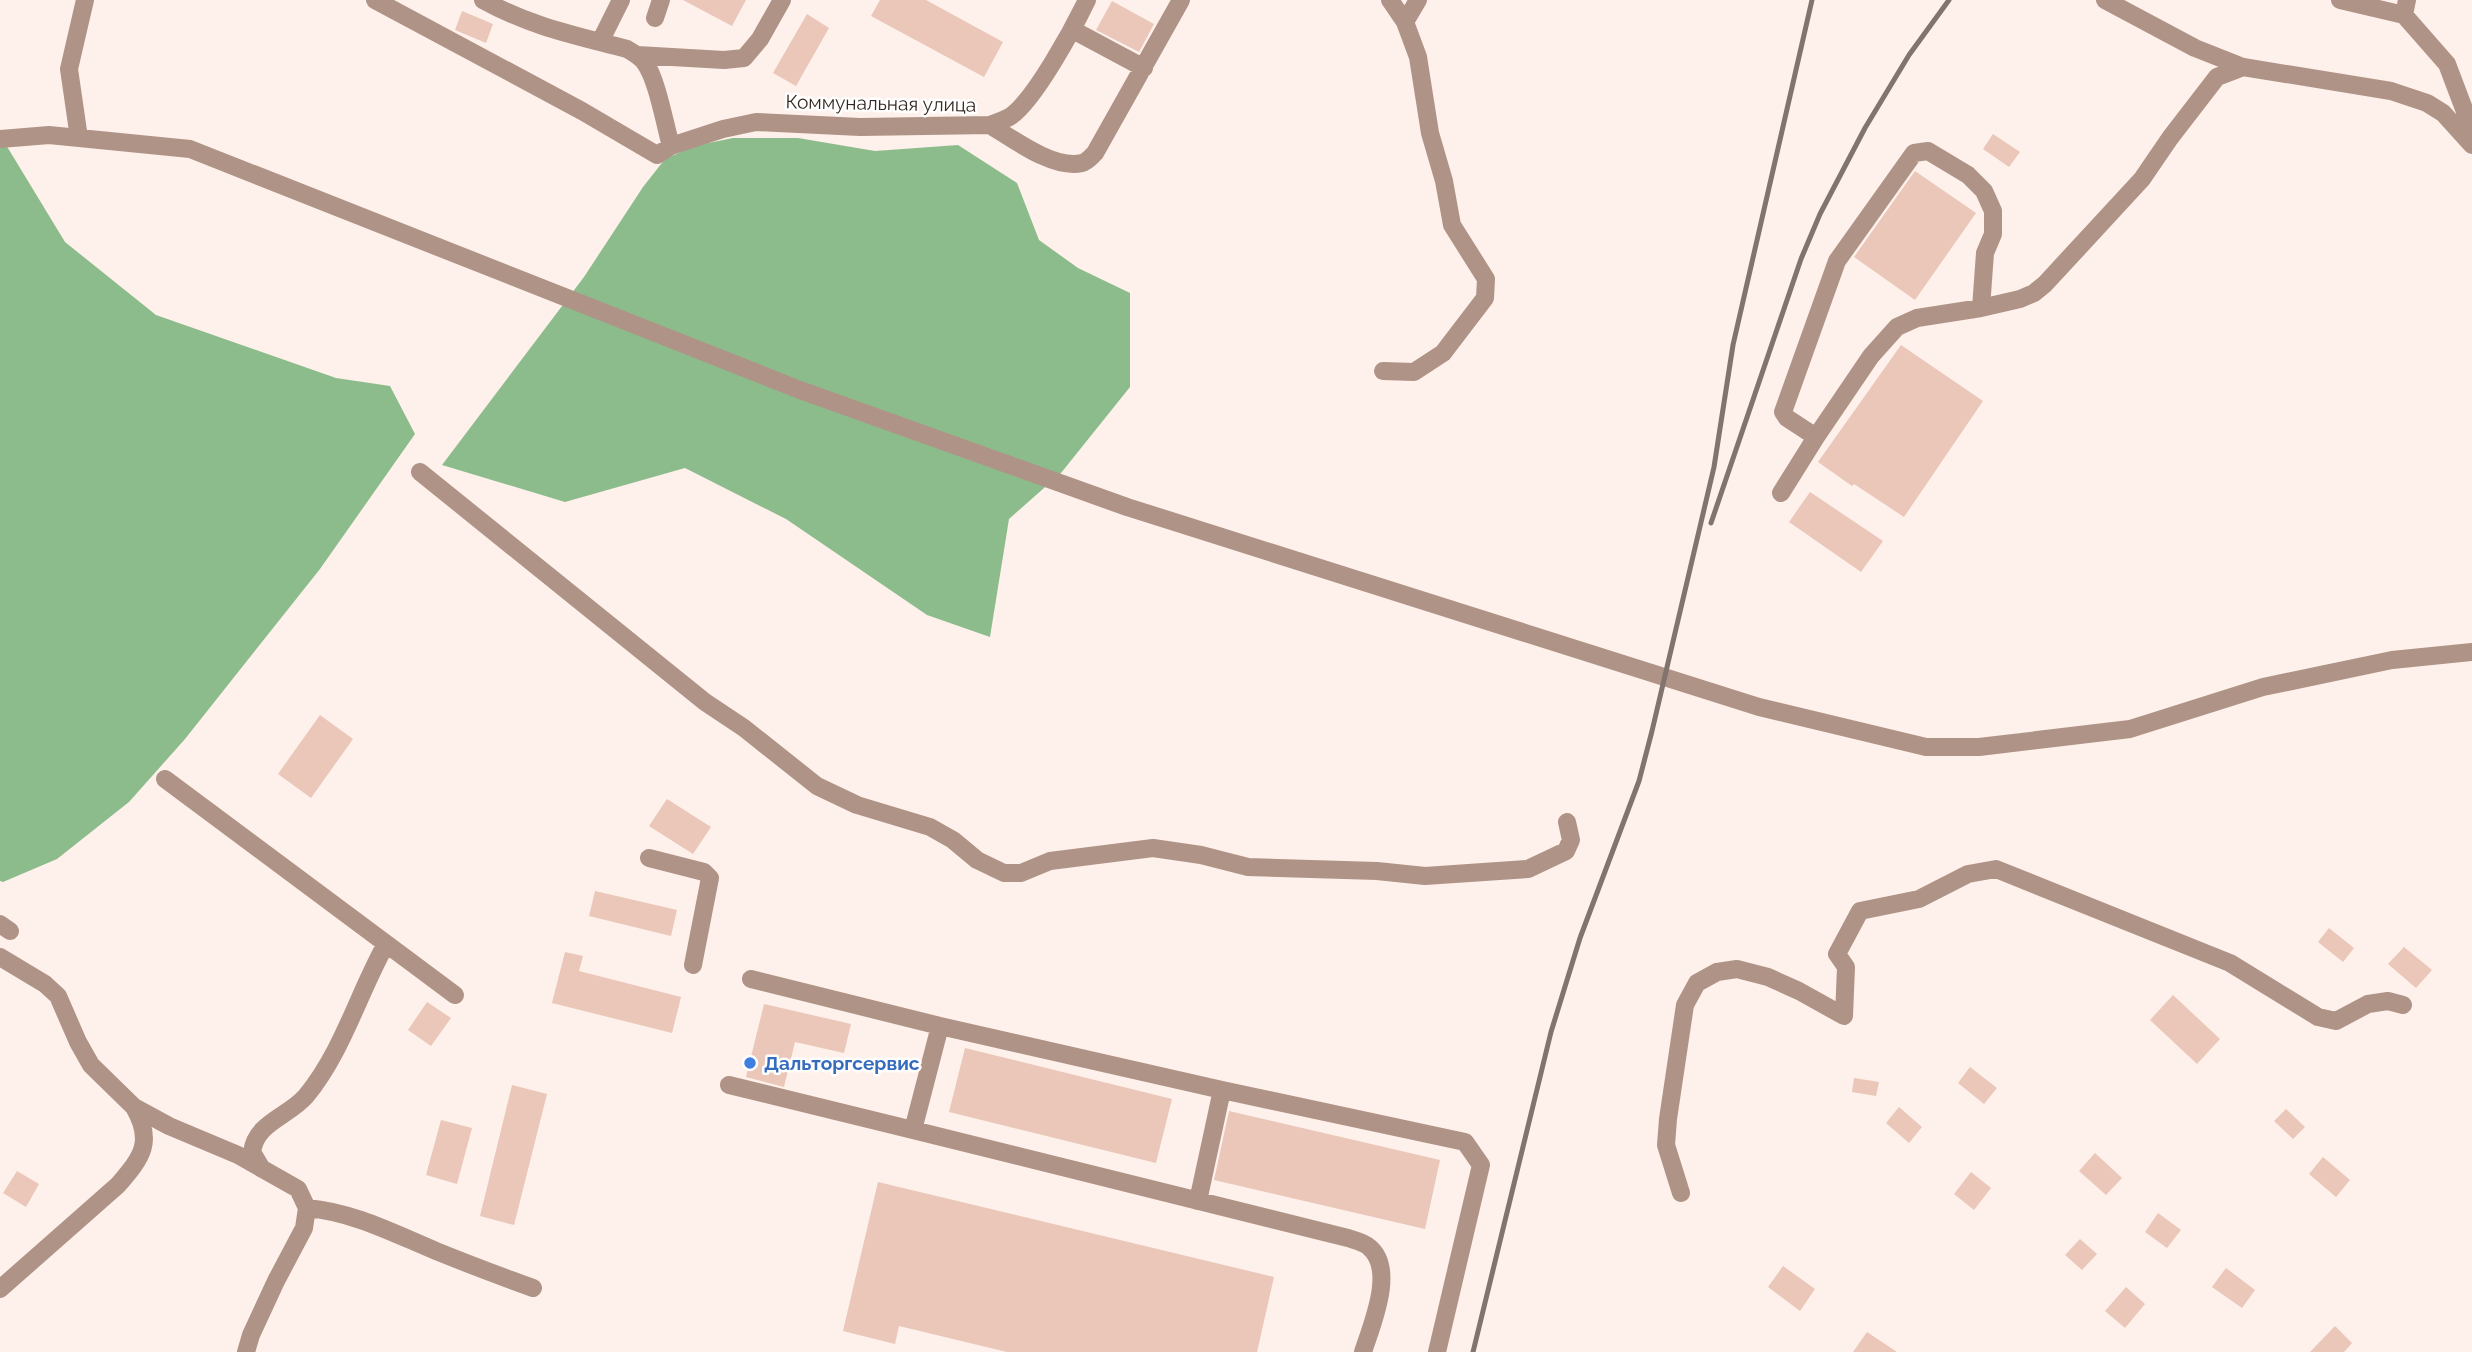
<svg xmlns="http://www.w3.org/2000/svg" width="2472" height="1352" font-family="Raleway,sans-serif">
<style>
.forest{fill:#8dbc8c}
.building{fill:#eac7b9}
.lines{fill:none;stroke-linecap:round;stroke-linejoin:round}
.minor{stroke:#af9387;stroke-width:18}
.rail{stroke:#81736d;stroke-width:5}
.shop-dot{fill:#3f7fe0;stroke:#fff;stroke-width:2.5}
.labels{text-anchor:middle;dominant-baseline:central;stroke-width:5;stroke-linejoin:round;paint-order:stroke}
.street-label{font-size:19px;fill:#352822;stroke:#fff}
.shop-label{font-size:19px;font-weight:bold;fill:#366cbe;stroke:#fff;text-anchor:start}
</style>
<rect width="100%" height="100%" fill="#fef0ea"/>
<path class="forest" d="M0,135L65,242L156,315L336,378L390,386L415,434L320,569L185,739L129,802L57,859L3,882L0,881Z
M733,138H798L875,151L958,145L1017,183L1039,240L1078,268L1130,293V387L1061,473L1009,519L990,637L927,615L786,519L685,468L565,502L442,465L584,277L643,187L665,159L694,146Z"/>
<path class="building" d="M683,0H746L732,26Z
M880,0H926L1003,42L984,77L871,16Z
M1112,1L1154,24L1139,52L1096,30Z
M462,11L493,24L486,43L455,30Z
M807,14L829,28L796,86L773,73Z
M1993,134L2020,152L2009,167L1983,149Z
M1915,171L1976,213L1915,300L1854,257Z
M1901,345L1983,401L1904,517L1854,484L1852,486L1818,462Z
M1810,492L1883,541L1861,572L1789,522Z
M320,715L353,739L311,798L278,774Z
M667,799L711,827L693,854L649,826Z
M595,891L677,910L671,936L589,916Z
M2329,928L2354,948L2343,962L2318,942Z
M2404,947L2432,970L2416,988L2388,964Z
M565,952L583,956L579,971L681,997L672,1033L552,1003Z
M2173,995L2220,1039L2197,1064L2150,1020Z
M427,1002L451,1018L431,1046L408,1030Z
M764,1004L851,1024L844,1053L795,1042L784,1087L746,1077Z
M965,1048L1172,1099L1156,1163L949,1112Z
M1970,1067L1997,1088L1984,1104L1958,1083Z
M1854,1078L1879,1082L1876,1096L1852,1092Z
M512,1085L547,1094L514,1225L480,1216Z
M1899,1107L1922,1127L1909,1143L1886,1123Z
M2286,1109L2305,1127L2293,1139L2274,1121Z
M1229,1111L1440,1160L1425,1229L1214,1180Z
M441,1120L472,1128L457,1184L426,1175Z
M2095,1153L2122,1178L2106,1195L2079,1171Z
M2323,1157L2350,1180L2336,1197L2309,1174Z
M17,1171L39,1184L26,1207L3,1193Z
M1971,1172L1991,1188L1974,1210L1954,1194Z
M878,1182L1274,1277L1257,1352H1007L899,1326L895,1344L843,1331Z
M2158,1213L2181,1230L2167,1248L2145,1232Z
M2080,1239L2097,1254L2082,1270L2065,1255Z
M1783,1266L1815,1289L1800,1311L1768,1287Z
M2226,1268L2255,1290L2242,1308L2212,1287Z
M2126,1287L2145,1304L2125,1328L2105,1311Z
M2335,1326L2352,1343L2344,1352H2310Z
M1867,1332L1897,1352H1853Z"/>
<g class="lines">
<path class="minor" d="M375,0L582,111L657,155L671,146L723,129L756,122L860,127L990,125C997,122 1005,120 1011,116C1035,99 1073,29 1087,0
M483,0C532,27 574,35 627,49C634,53 641,57 645,63C657,79 665,125 671,146
M2105,0L2195,48L2243,67
M2340,0L2404,15
M2407,0L2404,15L2447,64L2472,130
M655,18L661,0
M1405,22L1418,0
M1073,30L1144,68
M600,42L621,0
M637,55L724,60L744,58L760,39L782,0
M990,125C1013,139 1054,170 1082,163C1087,162 1092,156 1095,153L1181,0
M79,138L69,69L85,0
M0,139L49,135L190,149L800,390L1127,507L1759,707L1926,747H1979L2130,729L2263,687L2392,660L2472,652
M1981,308L1985,253L1993,234V211L1984,191L1968,175L1928,151L1914,153L1837,261L1783,412L1787,418L1816,437L1871,356L1897,327L1917,318L1981,308L2020,299L2034,293L2045,284L2142,179L2170,138L2217,77L2243,67L2391,91L2427,103L2443,113L2472,145
M1383,371L1414,372L1443,353L1485,298L1486,279L1452,225L1444,181L1430,133L1418,57L1405,22L1390,0
M420,472L705,702L744,728L817,786L857,805L930,827L953,840L977,860L1004,873H1021L1050,861L1153,848L1201,855L1248,867L1377,871L1425,876L1528,869L1566,851L1571,840L1567,822
M1781,493L1816,437
M165,779L455,995
M649,858L704,872L710,878L693,965
M0,924L10,931
M0,957L45,984L58,996L78,1042L91,1065L134,1107L169,1126L238,1155L298,1189L307,1208L304,1228L276,1281L251,1335L246,1352
M751,979L940,1026L913,1130L1348,1238C1354,1240 1364,1242 1369,1247C1396,1269 1372,1324 1363,1352
M940,1026L1222,1090L1465,1142L1481,1165L1437,1352
M729,1085L913,1130
M262,1169L252,1152C256,1122 288,1117 306,1096C343,1051 358,994 386,944
M1681,1193L1666,1145L1668,1119L1685,1005L1697,983L1717,972L1737,969L1768,977L1799,991L1844,1016L1846,967L1837,954L1860,911L1919,899L1968,874L1996,869L2230,963L2318,1017L2336,1021L2368,1004L2388,1001L2403,1005
M1198,1201L1222,1090
M307,1208C353,1212 393,1233 436,1251C468,1264 500,1276 533,1288
M0,1289L118,1185C142,1157 154,1142 134,1107"/>
<path class="rail" d="M1711,523L1801,259L1820,214L1865,128L1909,55L1949,0
M1473,1352L1551,1032L1580,938L1639,781L1652,731L1714,467L1733,345L1812,0"/>
</g>
<circle class="shop-dot" cx="750" cy="1063" r="7"/>
<g class="labels">
<g class="street-label">
<text transform="translate(881 103) rotate(1)">Коммунальная улица</text>
</g>
<g class="shop-label">
<text x="764" y="1063">Дальторгсервис</text>
</g>
</g>
</svg>
